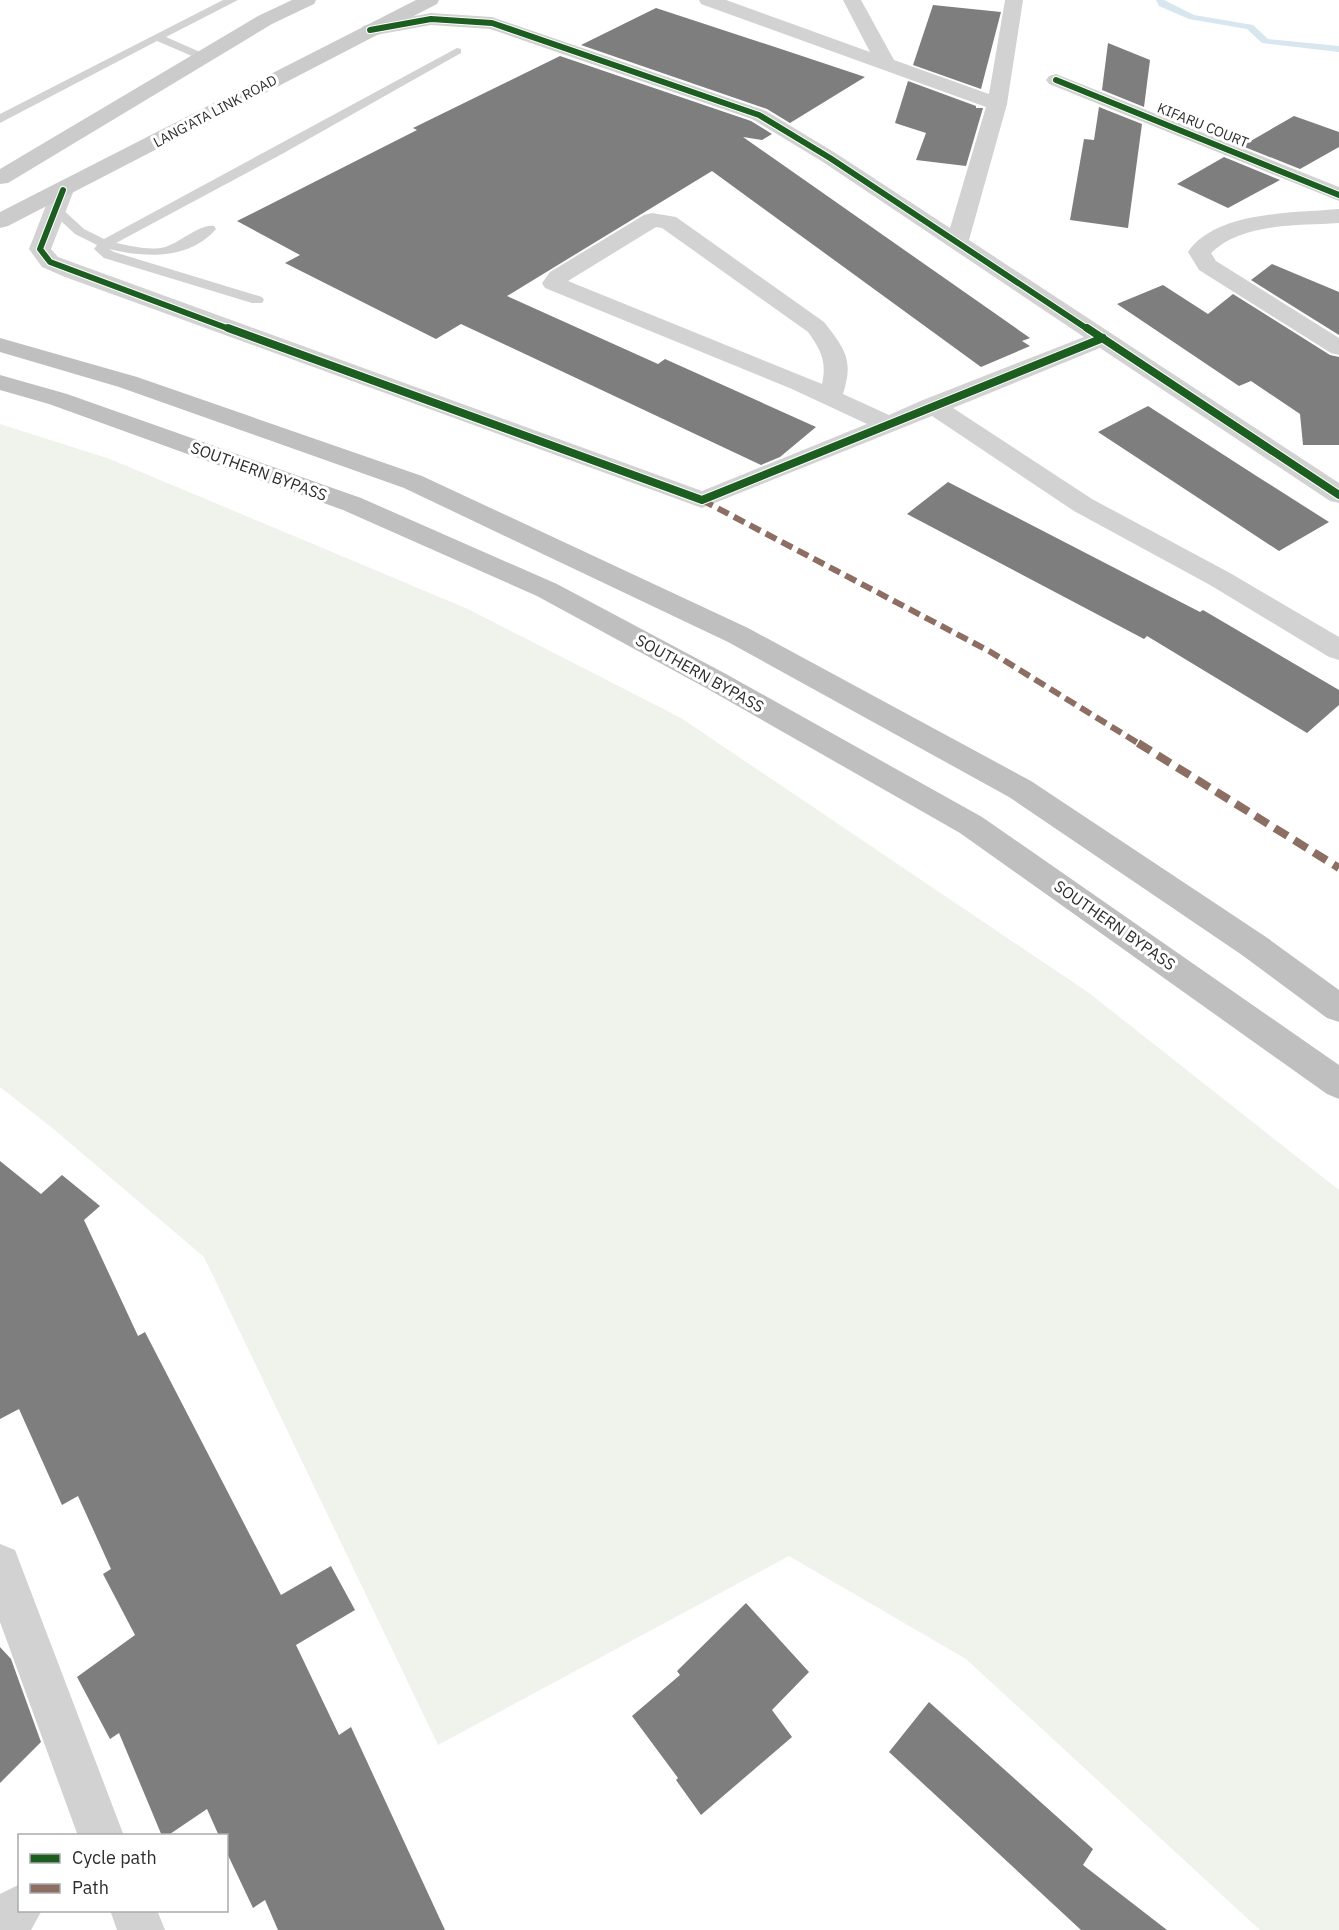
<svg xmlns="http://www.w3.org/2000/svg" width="1339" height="1930" font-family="'IBM Plex Sans',sans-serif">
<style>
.green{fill:#f0f3eb}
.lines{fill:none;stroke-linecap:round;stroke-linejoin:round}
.stream{fill:#d8e6f0;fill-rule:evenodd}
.building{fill:#7e7e7e}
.lane{fill:#d2d2d2;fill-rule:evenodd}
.street{fill:#d2d2d2;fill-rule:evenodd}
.secondary{fill:#cbcbcb;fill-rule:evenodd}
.highway{fill:#bfbfbf;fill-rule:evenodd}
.quiet-far1{stroke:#8d6e63;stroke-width:6;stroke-dasharray:12 6;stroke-linecap:butt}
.quiet{stroke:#8d6e63;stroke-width:8;stroke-dasharray:15 8;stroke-linecap:butt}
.cycleway-far1-casing{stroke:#fff;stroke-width:8}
.cycleway-casing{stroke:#fff;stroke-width:10}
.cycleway-far1{stroke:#1b5e20;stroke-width:6}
.cycleway{stroke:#1b5e20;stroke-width:8}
.labels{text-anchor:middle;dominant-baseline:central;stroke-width:6;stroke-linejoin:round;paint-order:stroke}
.far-street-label{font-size:14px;fill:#2d2d2d;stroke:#fff}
.street-label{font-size:16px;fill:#2d2d2d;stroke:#fff}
</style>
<rect width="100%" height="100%" fill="#fff"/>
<path class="green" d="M0,424L110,459L468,609L681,718L1089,993L1339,1190V1930H1260L966,1659L789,1556L438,1745L204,1257L51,1127L0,1087Z"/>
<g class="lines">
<path class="stream" d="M1156,0H1164L1194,15L1253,25L1268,39L1339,46V52L1262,43L1247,29L1189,19L1159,6Z"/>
</g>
<path class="building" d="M933,5L1001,12L981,89L913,65Z
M656,8L784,50L865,77L790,123L767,109L581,45Z
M1108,43L1150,60L1144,107L1102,90Z
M560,56L751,121L772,134L762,140L743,137L1030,338L1022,341L1030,346L981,367L712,171L507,296L658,364L665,359L816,427L780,457L761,465L461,324L436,339L285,263L300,255L237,221L417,130L413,128Z
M908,81L976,106V108H983L966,166L916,160L926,133L895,123Z
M1099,107L1142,124L1128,228L1070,220L1084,139L1094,140Z
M1294,116L1339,132V147L1300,169L1242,146Z
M1224,157L1280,180L1228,208L1177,184Z
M1272,264L1339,292V335L1251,280Z
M1163,285L1208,314L1233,294L1330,355L1339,357V445H1303L1300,414L1251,381L1239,386L1117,304Z
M1148,406L1258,477L1329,522L1279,551L1098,432Z
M948,482L1200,612L1203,610L1339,690V705L1307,733L1147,636L1144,639L907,514Z
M0,1161L41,1194L62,1175L100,1206L84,1220L138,1336L145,1332L281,1595L331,1566L355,1610L296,1645L339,1735L351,1727L445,1930H278L265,1900L253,1908L226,1851V1836H219L207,1809L167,1836H162L119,1733L110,1739L77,1677L135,1635L103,1574L111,1569L78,1496L62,1505L19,1409L0,1419Z
M746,1603L809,1672L772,1710L792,1737L701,1815L676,1780L678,1778L632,1716L680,1675L677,1671Z
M0,1647L11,1659L41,1742L0,1783Z
M929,1702L1093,1849L1083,1865L1167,1930H1081L889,1752Z"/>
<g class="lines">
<path class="lane" d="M223,0H238L166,37L207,55V59H199L157,41L0,123V114Z
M457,48L461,49V53L282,154L116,243C131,246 150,251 165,247C179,243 201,223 214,226L216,229C189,260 145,258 109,249L114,252L262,297L264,300L262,303H252L104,258L94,249L97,245L75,234L49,210L55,206L60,207L84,229L104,239Z"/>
<path class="street" d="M699,0H726L870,52L843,0H861L894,60L989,94L1005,0H1023L1007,104L969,240L1339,483V503L1330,501L1100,348L953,408L1092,499L1230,573L1339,637V660L1329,657L1210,585L1074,511L932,416L702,508L65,277L42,267L29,249L52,190L55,185L63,184L71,185L74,190L51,249L58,257L702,491L867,424L792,389L545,288L542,283L550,272L644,215L652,213L676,217L824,322C845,349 854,360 843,394L889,415L923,400L1084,337L823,162L752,119L490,29L431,25L370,36L363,34L360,30L363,26L370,24L431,13L492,17L766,111L837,154L950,228L986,107L701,4ZM656,227L662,228L808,332C821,350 827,362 822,384L568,281Z
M1056,74L1339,187V201L1049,84L1046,80L1049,76Z
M1339,209V223C1298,226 1242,222 1211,253L1216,261L1339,338V355L1331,353L1199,270L1188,252C1216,211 1294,213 1339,209Z
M0,1544L15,1550L124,1836H78L0,1622Z
M20,1884V1910H42L31,1930H0V1894Z
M110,1910H157L165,1930H117Z"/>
<path class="secondary" d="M292,0H316L314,4L272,24L8,183L0,184V169L258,16Z
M416,0H439L437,4L8,226L0,228V212Z"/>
<path class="highway" d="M0,338L137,377L422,476L748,628L1031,781L1266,937L1339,990V1022L1327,1018L1242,955L1009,797L728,642L404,488L119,387L0,352Z
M0,375L67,394L361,498L557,584L726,674L982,817L1339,1065V1099L1327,1094L960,833L706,688L537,596L343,510L49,404L0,390Z"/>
<path class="quiet-far1" d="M702,500L989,651L1141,745"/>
<path class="quiet" d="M1138,743L1339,868"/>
<g class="cycleway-far1-casing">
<path id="cycleway-far1" d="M370,30L431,19L492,23L759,115L830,158L1089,330
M1056,80L1339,195
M63,190L40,249L50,262L232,330"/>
</g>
<g class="cycleway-casing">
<path id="cycleway" d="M228,328L702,500L1103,338
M1087,328L1339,495"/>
</g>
<use href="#cycleway-far1" class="cycleway-far1"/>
<use href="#cycleway" class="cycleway"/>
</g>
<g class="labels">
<g class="far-street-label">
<text transform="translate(215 111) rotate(-28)">LANG'ATA LINK ROAD</text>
<text transform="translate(1203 125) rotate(22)">KIFARU COURT</text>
</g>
<g class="street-label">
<text transform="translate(259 471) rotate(20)">SOUTHERN BYPASS</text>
<text transform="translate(700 673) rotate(29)">SOUTHERN BYPASS</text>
<text transform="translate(1115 925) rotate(35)">SOUTHERN BYPASS</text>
</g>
</g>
<rect x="18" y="1834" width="210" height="78" fill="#ffffff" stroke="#ababab" stroke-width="1.5"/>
<rect x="30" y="1854" width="30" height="9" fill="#1b5e20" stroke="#ababab" stroke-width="1.5"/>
<text x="72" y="1864" font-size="18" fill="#2d2d2d">Cycle path</text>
<rect x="30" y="1884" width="30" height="9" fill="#8d6e63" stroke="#ababab" stroke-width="1.5"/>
<text x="72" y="1894" font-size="18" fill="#2d2d2d">Path</text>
</svg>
